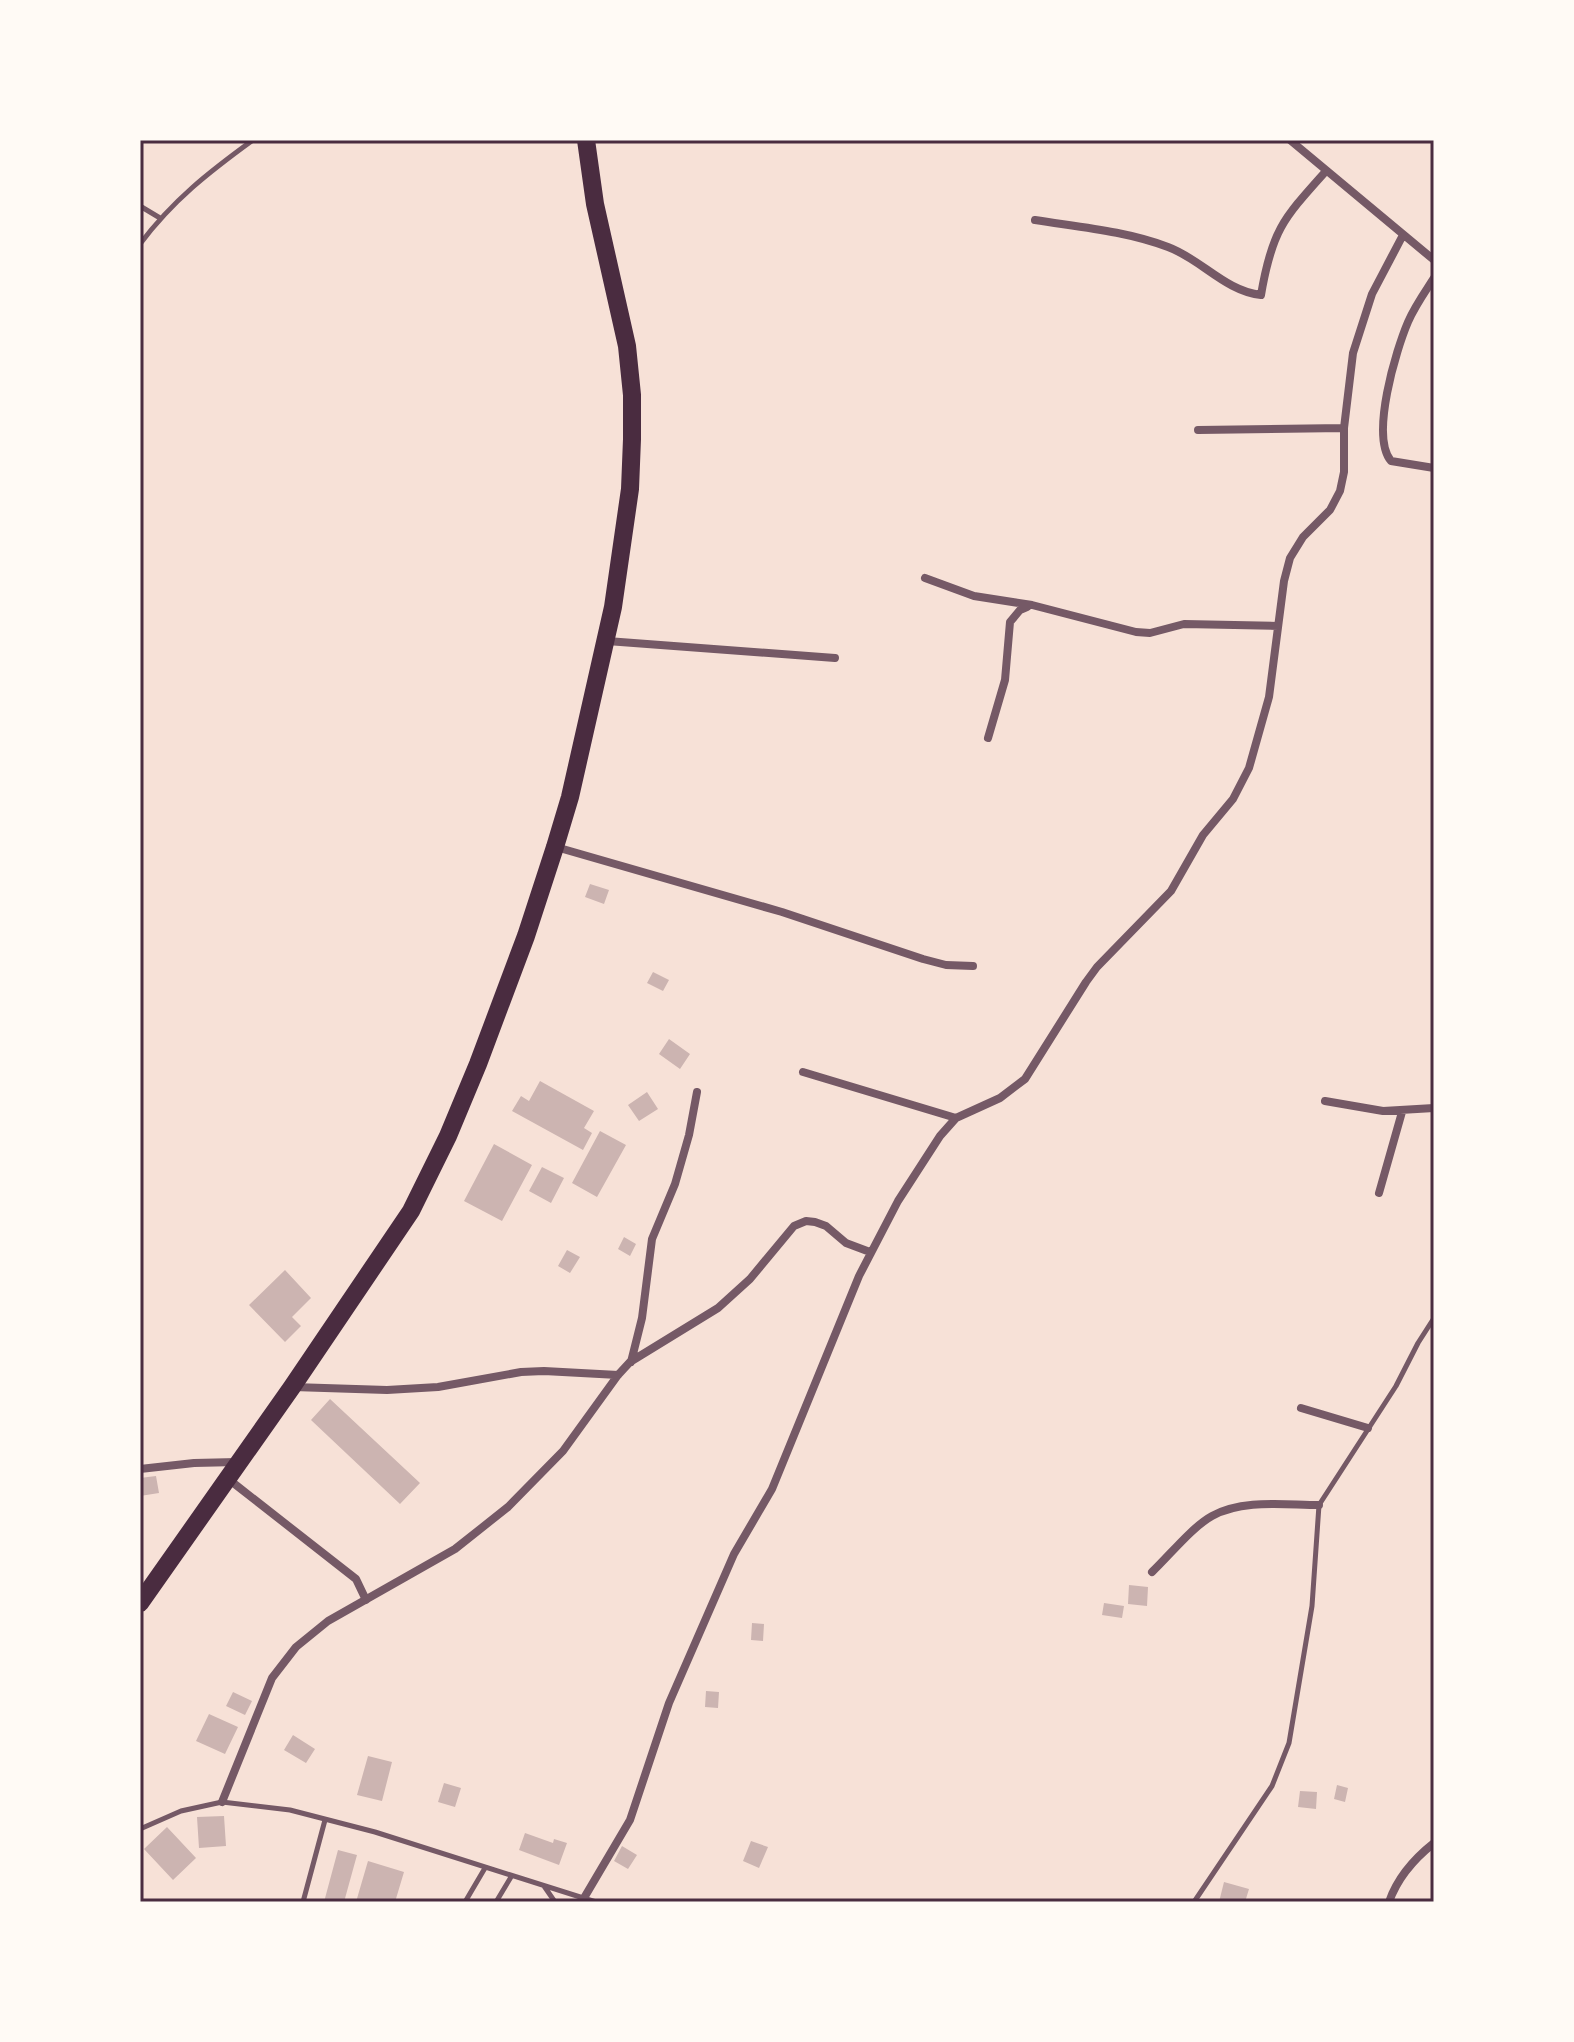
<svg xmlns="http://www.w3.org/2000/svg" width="1574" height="2042" font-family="Helvetica,sans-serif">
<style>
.building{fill:#ccb4b1}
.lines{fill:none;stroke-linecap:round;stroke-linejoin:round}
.service{stroke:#755966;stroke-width:5}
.minor{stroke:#755966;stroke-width:8}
.trunk{stroke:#4a2c40;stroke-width:18}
.neatline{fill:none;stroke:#4a2c40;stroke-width:3}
</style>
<rect width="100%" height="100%" fill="#f7e1d7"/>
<path class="building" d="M590,884L609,890L604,904L585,897Z
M653,972L669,980L663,991L647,983Z
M669,1039L690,1054L680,1069L659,1054Z
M540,1081L594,1111L584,1128L592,1133L583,1150L512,1111L521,1096L529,1101Z
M647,1092L658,1109L639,1121L628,1105Z
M600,1131L626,1145L597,1197L572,1183Z
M494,1144L532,1165L502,1221L464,1201Z
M542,1167L564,1178L551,1203L529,1191Z
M624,1237L636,1244L630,1256L618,1249Z
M567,1250L580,1257L570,1273L558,1266Z
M285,1270L311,1298L292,1317L301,1326L285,1342L249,1305Z
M330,1399L420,1483L400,1504L311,1420Z
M156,1476L159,1493L140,1496V1478Z
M1129,1585L1148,1587L1147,1606L1128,1604Z
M1104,1603L1124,1606L1122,1618L1102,1615Z
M752,1623L764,1624L763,1641L751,1640Z
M706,1691L719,1692L718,1708L705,1707Z
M233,1692L252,1701L245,1715L226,1706Z
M209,1714L238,1727L225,1754L196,1741Z
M293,1735L315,1749L306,1763L284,1750Z
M368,1756L392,1762L382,1801L357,1795Z
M444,1783L461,1788L455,1807L438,1802Z
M1337,1785L1348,1788L1345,1802L1334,1799Z
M1300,1791L1317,1792L1316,1809L1298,1807Z
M224,1816L226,1846L199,1848L197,1817Z
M167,1827L196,1858L173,1880L144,1849Z
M525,1833L553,1843L554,1839L567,1843L559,1865L519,1850Z
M751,1841L768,1847L759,1868L743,1861Z
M622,1846L637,1855L628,1869L614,1861Z
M338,1850L357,1855L344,1902H324Z
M368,1861L404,1872L395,1902H356Z
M1224,1882L1249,1889L1245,1902H1219Z"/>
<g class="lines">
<path class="service" d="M140,206L160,218
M140,244C173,200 209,172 253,140
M140,1829L181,1811L222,1802L290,1810L375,1832L596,1902
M544,1886L555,1902
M303,1902L325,1820
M465,1902L485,1868
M496,1902L511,1877
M1194,1902L1272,1786L1289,1743L1312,1606L1319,1505L1396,1386L1418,1343L1434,1318"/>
<path class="minor" d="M1290,140L1434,260
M1035,220C1079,227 1126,231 1168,247C1201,259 1225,291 1261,295C1272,230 1283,219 1326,171
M1434,278C1425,292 1415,306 1408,322C1396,350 1370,436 1391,461L1434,468
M1198,430L1344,428
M925,578L974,596L1032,605L1136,632L1150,633L1184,624L1278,626
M607,641L835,658
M988,738L1005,680L1010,622L1020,610L1027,607
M556,847L782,912L923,959L946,965L973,966
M803,1072L956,1118
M1325,1101L1383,1111L1434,1108
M1379,1193L1402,1112
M631,1362L642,1318L652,1239L675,1184L689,1135L697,1092
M293,1387L387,1390L438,1387L521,1372L544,1371L618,1375
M1301,1408L1368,1428
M140,1469L194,1463L237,1462
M227,1478L356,1579L366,1600
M1152,1572C1169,1556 1192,1527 1212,1516C1243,1499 1284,1505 1319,1505
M222,1802L272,1678L296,1647L328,1621L455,1549L508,1507L563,1451L618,1375L630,1362L718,1308L750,1279L794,1226L806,1221L815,1222L826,1226L846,1243L870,1252
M584,1898L630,1820L669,1703L734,1554L772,1489L859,1276L898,1201L940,1136L956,1118L1000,1098L1025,1079L1086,982L1097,967L1171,891L1203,835L1233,799L1249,768L1269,697L1284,581L1290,558L1303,537L1330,510L1340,491L1344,472V428L1353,353L1372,294L1403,235
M1389,1902C1397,1879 1415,1858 1434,1843"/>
<path class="trunk" d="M140,1603L292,1387L411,1211L448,1136L478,1064L526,936L555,847L570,797L613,607L630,489L632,439V395L627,346L595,204L586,140"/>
</g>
<rect width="1574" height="2042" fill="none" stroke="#fffaf5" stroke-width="284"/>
<rect x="142" y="142" width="1290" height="1758" class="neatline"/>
</svg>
